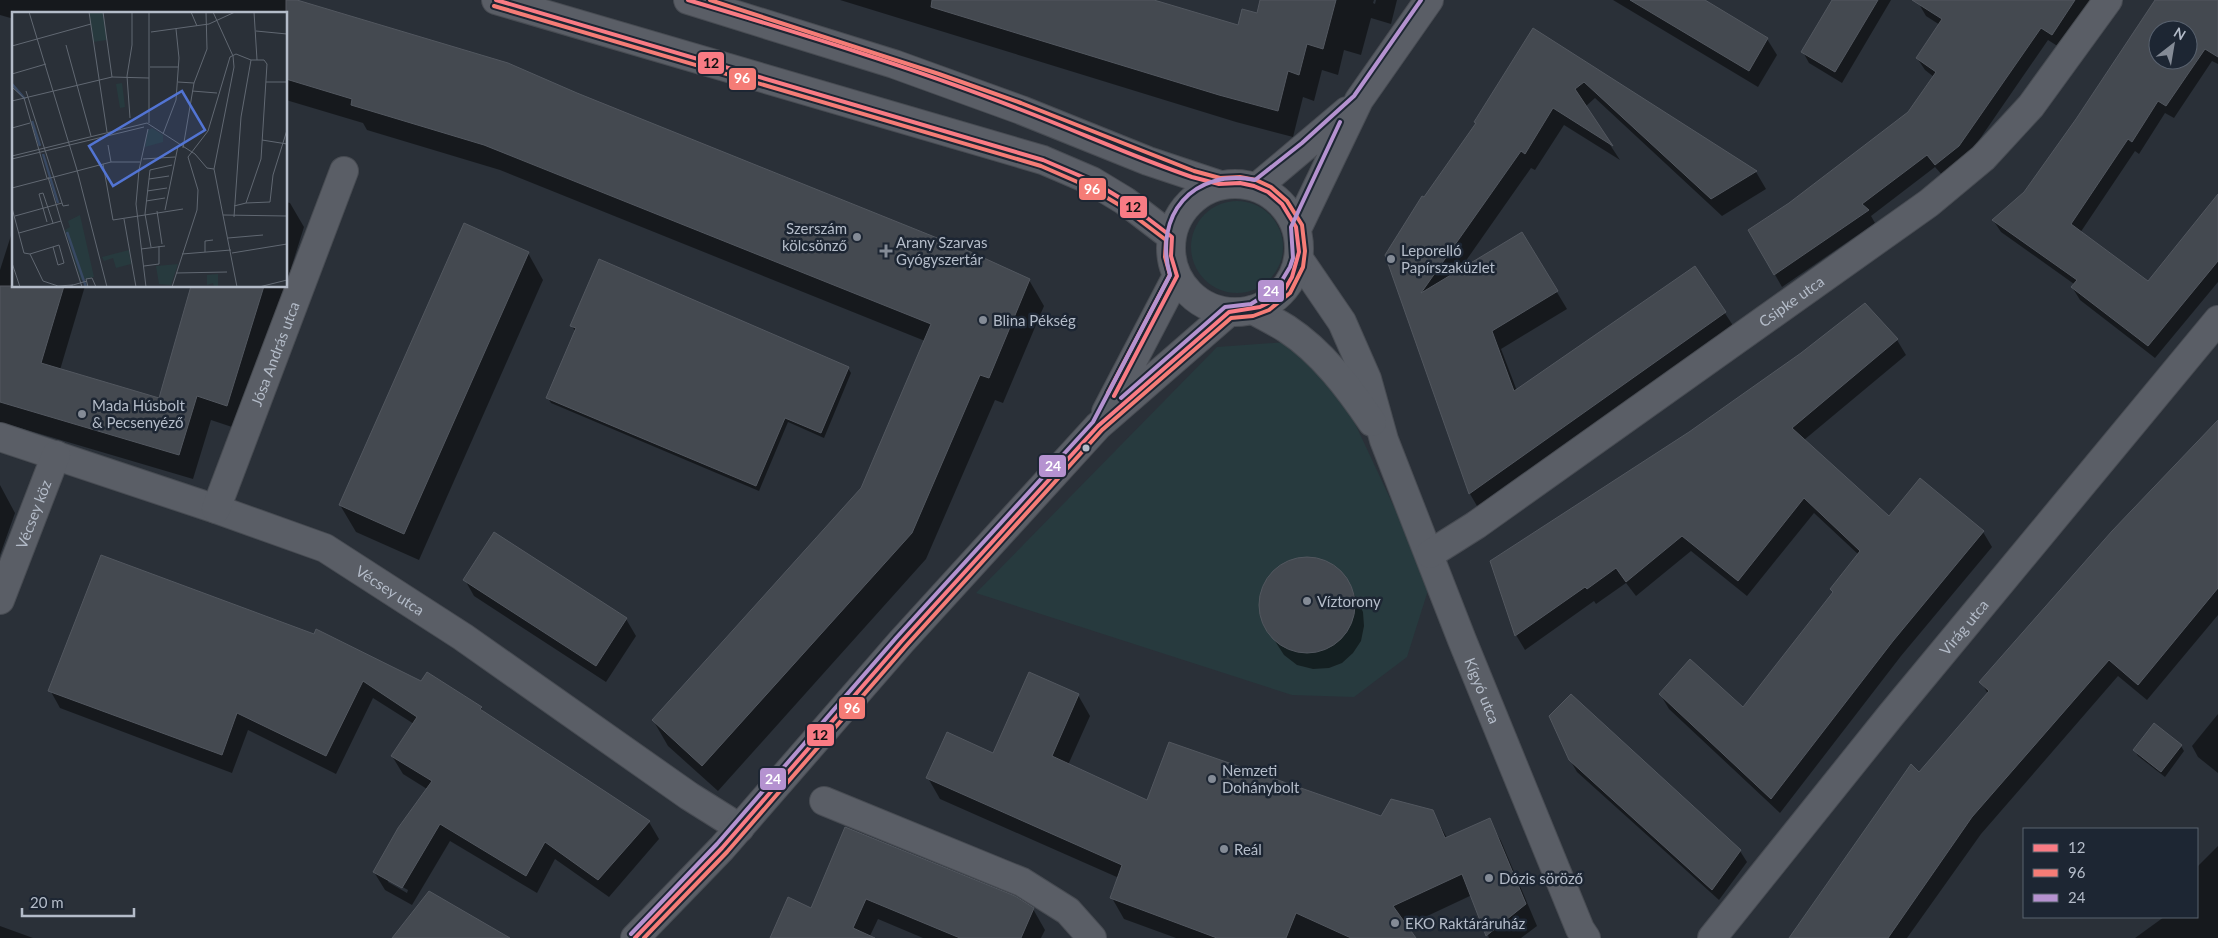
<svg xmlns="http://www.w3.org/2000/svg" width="2218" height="938" font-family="Lato,sans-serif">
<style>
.green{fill:#273a3e}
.shadow{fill:#0007;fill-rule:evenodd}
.building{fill:#444950;stroke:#52575f;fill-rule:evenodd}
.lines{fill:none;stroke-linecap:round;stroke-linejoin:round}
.minor-casing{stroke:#484c53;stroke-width:30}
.tertiary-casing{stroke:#484c53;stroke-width:30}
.minor{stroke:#5a5e66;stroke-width:28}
.tertiary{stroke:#5a5e66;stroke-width:28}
.bus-1-casing{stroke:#1d2633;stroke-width:8}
.bus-2-casing{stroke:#1d2633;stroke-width:8}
.bus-3-casing{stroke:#1d2633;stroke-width:8}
.bus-1{stroke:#f97b84;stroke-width:4}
.bus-2{stroke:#f57c76;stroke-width:4}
.bus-3{stroke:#b592d0;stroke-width:4}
.poi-dot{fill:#848b96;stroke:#1d2633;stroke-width:2}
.bus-dot{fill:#b4bcc9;stroke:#1d2633;stroke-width:2}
.labels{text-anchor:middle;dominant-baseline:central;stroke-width:5;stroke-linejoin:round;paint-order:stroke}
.poi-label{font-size:15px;fill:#b4bcc9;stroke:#1d2633;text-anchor:start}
.street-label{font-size:15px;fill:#b4bcc9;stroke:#1d2633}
.inset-river{fill:none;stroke:#384963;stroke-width:2.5}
.inset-road{fill:none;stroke:#616872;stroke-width:1}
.view{fill:#5274d3;fill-opacity:0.15;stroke:#5274d3;stroke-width:2.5}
.inset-edge{fill:none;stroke:#b4bcc9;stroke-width:2.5}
.line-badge{stroke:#1d2633;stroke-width:2}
.badge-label{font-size:14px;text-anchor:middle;font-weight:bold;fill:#fff}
.pale-badge-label{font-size:14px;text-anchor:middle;font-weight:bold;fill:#111}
</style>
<rect width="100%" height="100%" fill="#2a3038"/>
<path class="green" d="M1191 247a46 46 0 1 1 92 0a46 46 0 1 1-92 0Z
M1316,340L1430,584L1407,657L1354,697L1292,695L976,593L1217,347Z"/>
<path class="shadow" d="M0,0H293L576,94L1029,280L1044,306L1003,403L995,400L926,559L718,791L668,746L653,720L862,489L925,341L500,170L367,130L363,123L286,100V14H14V19L0,15Z
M840,0H1150L1239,27L1257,15L1261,0H1374L1373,3L1375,4L1376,0H1397L1391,24L1371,18L1361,55L1344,50L1338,75L1322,70L1314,101L1303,97L1293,137L1236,122Z
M1613,0H1703L1767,39L1777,55L1758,87Z
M1834,0H1891L1842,83L1809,63L1803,52Z
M1922,0H2090L2059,47L2048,40L1966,159L1943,176L1935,167L1871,216L1875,223L1782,287L1750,231L1790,204L1909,113L1934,77L1925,70L1917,58L1940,25L1926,16L1919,4Z
M2156,0H2218V64L2212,61L2174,118L2165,113L2139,154L2135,151L2080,233L2148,283L2218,220V282L2155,358L2080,300L2072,287L2074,284L2001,232L1993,220L2025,193L2077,120ZM2158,30H2188V60H2158Z
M1534,30L1756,172L1766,189L1722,216L1595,98L1585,107L1620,160L1564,125L1535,170L1531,168L1458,272L1522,234L1567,309L1501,349L1517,391L1695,268L1736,330L1480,511L1470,494L1386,255L1477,124Z
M286,202L290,203L304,227L286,284Z
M14,226V286H85L60,370L160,400L193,286H285L241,430L211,420L193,479L0,422V270Z
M528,253L543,280L419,560L356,532L340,505Z
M1865,305L1897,340L1906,355L1804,440L1889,518L1983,532L1992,547L1901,656L1780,813L1669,709L1660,694L1743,709L1833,593L1831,589L1859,555L1814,513L1747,596L1691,551L1636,596L1626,583L1596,604L1594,601L1525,650L1516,635L1492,562L1690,433L1802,354Z
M572,326L848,368L851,373L824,438L788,422L759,491L551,403L548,398L575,331Z
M2218,421V615L2147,700L2118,676L1981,834L1907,938H1790L1919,773L1988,694L1981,682Z
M0,485L15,513L0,555Z
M494,534L626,619L636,636L606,682L474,596L465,580Z
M101,557L481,708L485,714L649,822L659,839L609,897L555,859L537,893L450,841L412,905L385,890L374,872L427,789L403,774L392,756L414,724L373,698L336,774L248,730L232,773L60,708L50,690ZM388,879L408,890L407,893L388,882Z
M1311,558L1325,562L1338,569L1347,580L1363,612L1364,626L1361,641L1353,653L1342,663L1329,668L1313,669L1297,665L1284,655L1264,624L1260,609L1262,592L1269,577L1281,566L1296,559Z
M1078,695L1090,716L1068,765L1148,801L1382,817L1432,811L1447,838L1489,820L1501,841L1537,926L1521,938H1489L1472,895L1406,926L1414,938H1176L1124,919L1112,898L1119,878L940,799L928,778L994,755Z
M2218,714V773L2198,757L2192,746Z
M2181,746L2184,751L2165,777L2138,756L2135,750Z
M1570,760L1740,851L1747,862L1719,900L1577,772Z
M846,828L1033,909L1045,930L1041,938H923L878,919L869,938H771L812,910Z
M2218,846V938H2135L2164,917H2197V867Z
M0,926L33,938H0Z"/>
<path class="building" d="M286,0H297L508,63L577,93L962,248L1030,279L989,378L980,375L912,533L702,766L652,720L861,488L931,324L484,145L351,105L352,99L286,79Z
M932,0H1154L1238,25L1242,9L1257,13L1260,0H1336L1323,49L1307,44L1299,75L1288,71L1278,111L1219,95L931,7Z
M1630,0H1705L1768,38L1749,71Z
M1832,0H1878L1835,72L1801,52Z
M1912,0H2075L2052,35L2041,28L1959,146L1935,165L1927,155L1862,204L1869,210L1774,275L1748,230L1789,203L1908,112L1936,72L1916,58L1942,19Z
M2155,0H2218V57L2205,49L2166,106L2158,101L2132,142L2128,139L2071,224L2148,281L2218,194V261L2148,346L2071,287L2077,280L1992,220L2024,192L2076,119ZM2158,30H2188V60H2158Z
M1533,28L1757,171L1711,199L1584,82L1575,89L1613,146L1553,108L1525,154L1521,151L1421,293L1522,232L1558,291L1492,331L1514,391L1695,266L1726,312L1469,494L1385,255L1422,196L1424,197L1476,123L1474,122Z
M464,223L529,252L404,534L339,505Z
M599,259L849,367L821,433L785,418L756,486L546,398L576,328L570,326Z
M0,286H64L41,363L159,398L191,286H264L227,406L197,396L179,455L0,402Z
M1865,303L1898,339L1792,428L1889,516L1920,478L1984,531L1893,641L1771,799L1659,694L1690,659L1743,707L1833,592L1830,589L1860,551L1804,498L1738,581L1682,536L1626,582L1616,568L1587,589L1585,587L1515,636L1490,561L1689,432L1801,353Z
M2218,420V588L2138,685L2109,660L1972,817L1888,938H1789L1911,764L1919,772L1989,691L1979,682L2112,531Z
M494,532L627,618L596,666L463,580Z
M101,555L314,634L316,629L421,681L427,672L482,707L480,709L650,821L598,880L545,842L526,876L440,824L402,888L373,872L398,828L432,781L391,756L417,717L363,681L326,756L237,713L222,755L48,691Z
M1259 605a48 48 0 1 1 96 0a48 48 0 1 1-96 0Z
M1029,672L1079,694L1052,756L1147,800L1169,742L1381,816L1391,799L1433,810L1445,838L1490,818L1526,904L1486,936L1462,874L1393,906L1416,938H1351L1296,913L1286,938H1217L1110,898L1122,865L926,778L947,732L993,753Z
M1571,694L1741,850L1712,890L1569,760L1549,716Z
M2154,723L2182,745L2161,772L2133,750Z
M845,827L1015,896L1034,908L1021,938H960L866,899L853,928L875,938H770L788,897L811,908Z
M429,891L510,938H392Z"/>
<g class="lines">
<g class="minor-casing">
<g id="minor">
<path id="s1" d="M1299,259L1342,322L1367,379L1384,440L1462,640L1580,929L1586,938"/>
<path d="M1253,310C1264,316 1276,322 1287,329C1322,352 1349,388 1372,422"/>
<path id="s2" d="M0,437L216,509L325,548L463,637L689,796L740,828"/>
<path id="s3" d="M216,509L344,171"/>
<path id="s4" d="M1430,554L1476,525L1929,203L1983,158L2031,106L2108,0"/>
<path id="s5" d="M0,600L56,455"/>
<path d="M824,801L1022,882L1068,911L1092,938"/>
<path id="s6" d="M1712,938L1891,715L2218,320"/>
</g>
</g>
<g class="tertiary-casing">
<path id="tertiary" d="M496,0L1043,160L1092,181L1125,201L1172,237
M688,0L894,64L1021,110L1148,161L1220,185
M1171 248a64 64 0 1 1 128 0a64 64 0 1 1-128 0Z
M1257,187L1347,111
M1297,229L1359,100L1429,0
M1106,412L1177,276
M635,938L722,848L901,642L1098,426L1229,312"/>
</g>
<use href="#minor" class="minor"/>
<use href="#tertiary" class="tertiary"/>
<g class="bus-1-casing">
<path id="bus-1" d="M496,0L1043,160L1092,181L1125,201L1172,237L1171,256L1177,276L1114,396
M635,938L722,848L901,642L1098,426L1229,312L1260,307L1274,300L1285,289L1292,277L1299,252L1296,227L1282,204L1268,192L1254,186L1240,183L1219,184L1192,177C1133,157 1077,131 1019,109C911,67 799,33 688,0"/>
</g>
<g class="bus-2-casing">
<path id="bus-2" d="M494,6L1041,166L1089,187L1121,206L1166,240L1165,257L1170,275L1108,393
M644,938L727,852L906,646L1102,430L1231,318L1253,316L1269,310L1290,293L1303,267L1305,251L1302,225L1287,201L1271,187L1256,180L1240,177L1220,178L1194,171L1021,103L939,74L710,0"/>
</g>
<g class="bus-3-casing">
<path id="bus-3" d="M1121,398L1225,307L1251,304L1278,287L1290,267L1293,258L1291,227L1340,122
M631,934L717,844L896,638L1093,422L1170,275C1153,215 1193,168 1255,180L1302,143L1354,96L1421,0"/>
</g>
<use href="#bus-1" class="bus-1"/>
<use href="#bus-2" class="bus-2"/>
<use href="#bus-3" class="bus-3"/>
</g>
<g class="poi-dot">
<circle cx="857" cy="237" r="5"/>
<path d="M883.5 243.5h5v5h5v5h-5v5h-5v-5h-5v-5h5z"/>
<circle cx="1391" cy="259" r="5"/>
<circle cx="983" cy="320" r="5"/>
<circle cx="82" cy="414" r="5"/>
<circle cx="1307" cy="601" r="5"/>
<circle cx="1212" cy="779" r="5"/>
<circle cx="1224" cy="849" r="5"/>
<circle cx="1489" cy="878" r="5"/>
<circle cx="1395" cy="923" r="5"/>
</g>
<circle class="bus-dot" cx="1086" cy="448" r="4.5"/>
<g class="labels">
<g class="poi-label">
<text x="847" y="228" text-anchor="end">Szerszám<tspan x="847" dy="17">kölcsönző</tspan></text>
<text x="896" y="242">Arany Szarvas<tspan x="896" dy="17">Gyógyszertár</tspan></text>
<text x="1401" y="250">Leporelló<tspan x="1401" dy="17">Papírszaküzlet</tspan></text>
<text x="993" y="320">Blina Pékség</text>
<text x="92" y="405">Mada Húsbolt<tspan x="92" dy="17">&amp; Pecsenyéző</tspan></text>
<text x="1317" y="601">Víztorony</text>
<text x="1222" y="770">Nemzeti<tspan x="1222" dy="17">Dohánybolt</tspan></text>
<text x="1234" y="849">Reál</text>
<text x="1499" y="878">Dózis söröző</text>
<text x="1405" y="923">EKO Raktáráruház</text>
</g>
<g class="street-label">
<text stroke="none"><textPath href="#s4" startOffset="441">Csipke utca</textPath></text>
<text stroke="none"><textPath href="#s3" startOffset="166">Jósa András utca</textPath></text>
<text stroke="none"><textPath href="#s5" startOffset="92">Vécsey köz</textPath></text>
<text stroke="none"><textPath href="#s2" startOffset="421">Vécsey utca</textPath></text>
<text stroke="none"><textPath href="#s6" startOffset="400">Virág utca</textPath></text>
<text stroke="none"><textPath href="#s1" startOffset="471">Kígyó utca</textPath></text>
</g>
</g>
<g transform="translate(12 12)">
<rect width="275" height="275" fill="#2a3038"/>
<path d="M77,0H91L95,28L81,30ZM110,71L113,95L108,96L104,72ZM140,116L151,123V130L133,135L136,118ZM68,203L82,265L69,268L53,218L58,215L56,209ZM117,238L119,252L104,256L101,246L92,249L90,245ZM166,252L159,273L147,272L144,254ZM206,262V275H202L201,271L195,273V263Z" fill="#273a3e"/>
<path class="inset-river" d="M0,72L13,87M20,109L28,134M31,142L46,191M55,220L74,275"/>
<path class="inset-road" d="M17,0L65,158L95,275M77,0L95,120M91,0L100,65M179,0L185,14M201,0L221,44L222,55L202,157L225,275M242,0L245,48M244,19L275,22M139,20L197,12L223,0M54,33L79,124M0,34L79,12M138,55H166M0,62L34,52M166,70L182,71M254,70H275M0,75L12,86L35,166M14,79L51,194L57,193M180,79L205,81M0,89L100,65L137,66M118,106L115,64L120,33V0M137,111V0M0,116L18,111M151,122L164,88L167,46L164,17M250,128L275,132M96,133L99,150M171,136L182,71L195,37L194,0M0,144L135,111L183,142L195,156L202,157M0,147L132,115M131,147L163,145M91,152L101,208L171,197M137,167L157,164M0,176L99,150H128M135,179L155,176M134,189L153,186M234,191L258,190L261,163L275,118M0,196L12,241L18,242M153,198L166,134M145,199L150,232M211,203L275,204M3,204L50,191M222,205L229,105L239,48M112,207L124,275M49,209L70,275M35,210L27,182L31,181L41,211M7,221L49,209L36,165M216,226L251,223M139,235L133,202L138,158L160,153M129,237L153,234M193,240V229L201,228M220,241L275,232M18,242L47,233L52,251L46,253L41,235M18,242L31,269L46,274L61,273M170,242L219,238M0,251L8,275M132,254L147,252V234M164,261L215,260M54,275L75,269M76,275L74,267L80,266L84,275M134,275L124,192L127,158L136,117M160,275L185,198L186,178L176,145L196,119L218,45L224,42L239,48H252L255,52L249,147L234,191L222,194M247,275L275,268"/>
<path class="view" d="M170,79L193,118L101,174L77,134Z"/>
<rect width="275" height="275" class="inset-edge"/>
</g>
<g class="line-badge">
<rect x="697" y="51" width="28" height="24" rx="5" fill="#f97b84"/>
<rect x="728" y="67" width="29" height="24" rx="5" fill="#f57c76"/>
<rect x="1078" y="177" width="29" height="24" rx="5" fill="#f57c76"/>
<rect x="1119" y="195" width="29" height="24" rx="5" fill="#f97b84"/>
<rect x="1257" y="279" width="28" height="24" rx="5" fill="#b592d0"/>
<rect x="1038" y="454" width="29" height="24" rx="5" fill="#b592d0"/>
<rect x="838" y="696" width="28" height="24" rx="5" fill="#f57c76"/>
<rect x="806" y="723" width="29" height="24" rx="5" fill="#f97b84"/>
<rect x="759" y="767" width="28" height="24" rx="5" fill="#b592d0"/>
</g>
<g class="badge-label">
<text x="742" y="83">96</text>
<text x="1092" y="194">96</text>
<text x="1271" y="296">24</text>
<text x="1053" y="471">24</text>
<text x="852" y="713">96</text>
<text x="773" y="784">24</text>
</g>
<g class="pale-badge-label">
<text x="711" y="68">12</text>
<text x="1133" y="212">12</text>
<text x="820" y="740">12</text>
</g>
<rect x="2023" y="828" width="175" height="90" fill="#1d2633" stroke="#59626f"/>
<rect x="2033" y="844" width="25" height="8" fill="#f97b84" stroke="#59626f"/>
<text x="2068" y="853" font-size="15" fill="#b4bcc9">12</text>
<rect x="2033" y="869" width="25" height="8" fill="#f57c76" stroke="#59626f"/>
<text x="2068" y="878" font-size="15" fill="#b4bcc9">96</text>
<rect x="2033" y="894" width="25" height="8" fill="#b592d0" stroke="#59626f"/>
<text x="2068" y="903" font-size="15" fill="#b4bcc9">24</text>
<g transform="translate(2173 45) rotate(31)"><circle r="24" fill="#1d2633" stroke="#59626f"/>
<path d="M0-4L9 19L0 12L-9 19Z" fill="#848b96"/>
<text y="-8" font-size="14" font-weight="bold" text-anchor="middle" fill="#b4bcc9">N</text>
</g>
<path d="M22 908v8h112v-8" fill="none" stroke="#b4bcc9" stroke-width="2.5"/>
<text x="30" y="908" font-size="15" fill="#b4bcc9" stroke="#1d2633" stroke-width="4" paint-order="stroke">20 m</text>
</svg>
